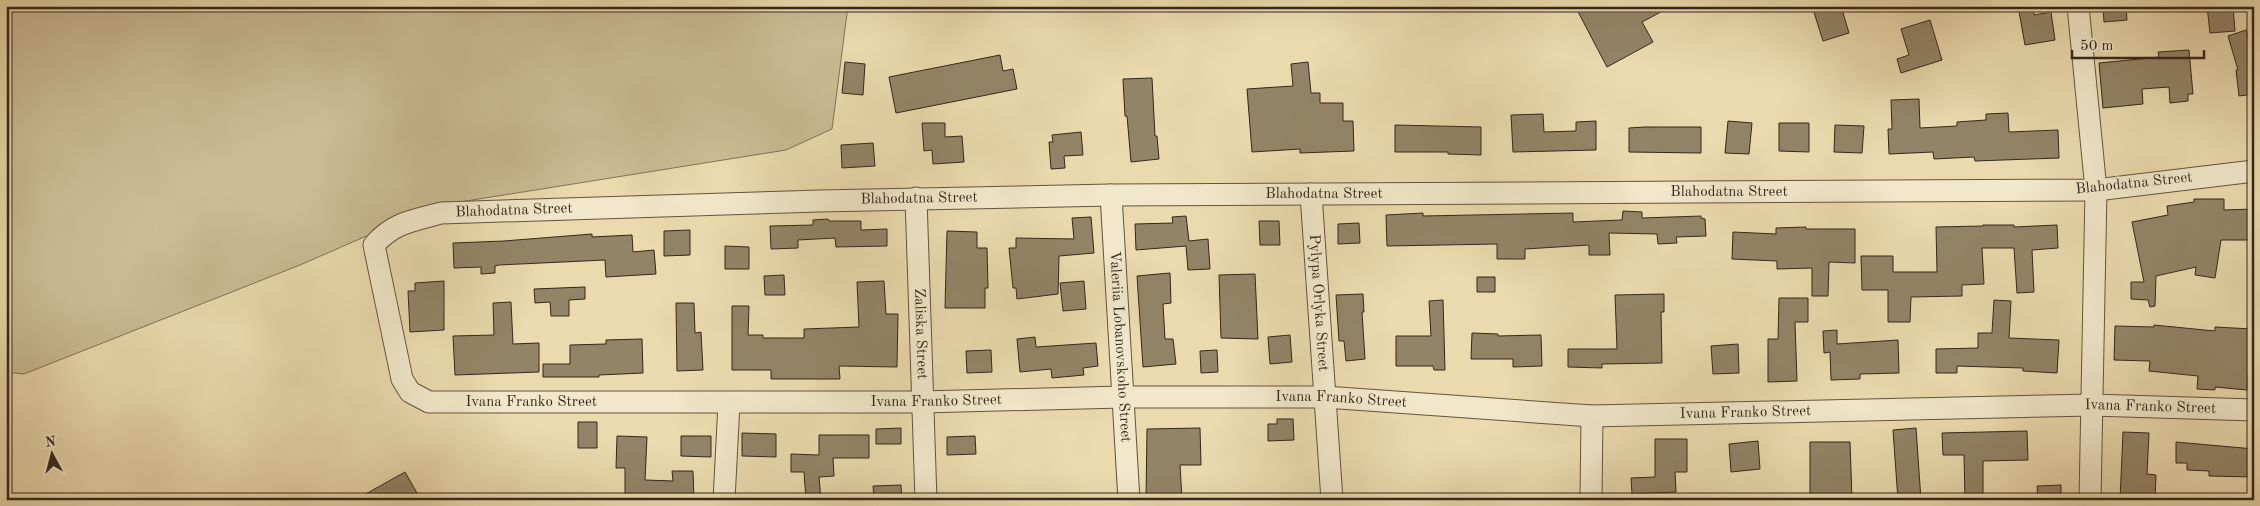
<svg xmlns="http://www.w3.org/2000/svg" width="2260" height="506" font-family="'Old Standard TT',serif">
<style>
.green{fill:#cbbc94;stroke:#807258}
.building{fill:#938467;stroke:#34271c}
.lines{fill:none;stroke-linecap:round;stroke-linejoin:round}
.minor-casing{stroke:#625440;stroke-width:23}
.minor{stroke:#f1e7ca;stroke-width:21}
.labels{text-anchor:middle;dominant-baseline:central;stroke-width:4;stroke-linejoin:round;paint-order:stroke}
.street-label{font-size:15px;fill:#34271c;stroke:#f1e7ca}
</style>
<rect width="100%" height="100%" fill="#eadaad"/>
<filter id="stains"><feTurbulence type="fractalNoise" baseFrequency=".004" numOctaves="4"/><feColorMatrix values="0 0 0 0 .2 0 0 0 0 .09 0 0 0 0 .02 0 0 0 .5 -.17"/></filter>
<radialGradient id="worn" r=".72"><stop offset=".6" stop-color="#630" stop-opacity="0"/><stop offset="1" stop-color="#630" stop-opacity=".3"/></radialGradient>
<path class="green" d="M6,6H848L832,129L786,150L435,206L300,265L24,374L6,372Z"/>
<path class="building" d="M1575,6H1672L1642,22L1653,42L1607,67Z
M1812,6H1841L1849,33L1823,41Z
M2018,6H2033L2034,15L2051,12L2055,40L2025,45Z
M2103,6H2126L2127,20L2104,22Z
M2207,6H2233L2235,31L2210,33Z
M1930,20L1942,60L1901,73L1897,59L1909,55L1901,29Z
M2246,30L2254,58V94L2239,96L2236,70H2238L2228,36Z
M2189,50L2193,94H2188V101L2170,103L2169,87L2142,89L2143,104L2103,108L2099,63L2159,57L2158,52Z
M1000,55L1003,71L1013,69L1017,89L896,113L889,77Z
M845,62L865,64L863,95L842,93Z
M1308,62L1311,93H1320V103H1343V121H1353L1354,151L1300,153V149L1252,152L1247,89L1293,86L1291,64Z
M1152,78L1155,136H1157L1159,159L1131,162L1127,116H1125L1123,79Z
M1919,99L1920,128L1957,126V122L1986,120V114L2008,113L2009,132L2058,130L2059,158L1975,161L1974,157L1934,159L1933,152L1889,154L1888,129H1892L1891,100Z
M1543,114L1544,132L1576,131V122L1596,121V150L1513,152L1511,115Z
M1728,121L1752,123L1749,154L1725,153Z
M922,123H945V137L962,136L964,162L933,164L932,150L924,151Z
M1779,123H1809V152L1779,151Z
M1395,125L1481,127V155L1448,154V152H1395Z
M1835,125L1864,126L1862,153L1834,152Z
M1645,127H1701V153L1629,152V128Z
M1081,132L1083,155L1064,156L1065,168L1051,169L1049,142H1053L1052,135Z
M873,143L875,166L842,168L841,145Z
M2194,199H2224V210L2254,209V240H2221L2215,278L2195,275L2196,267L2156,276L2155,306L2150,307L2148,300L2131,299V282H2144L2132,222L2168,215L2167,206L2194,202Z
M1623,211L1642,212V218L1701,216V218L1705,219L1706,236L1676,237L1677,243L1658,244L1657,234L1609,233L1610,255H1589V245L1525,249V259H1497V244L1387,246L1386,215L1423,213V216L1573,213V222L1622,220Z
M1186,216L1189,241L1208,239L1210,269L1188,270L1186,246L1136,250L1135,224L1173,223L1172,217Z
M1091,217L1094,253L1059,256L1058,294L1017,299L1016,288H1013L1009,248H1016V238L1074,239L1072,218Z
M828,219L829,221H861V230L887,229V246L836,247L835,238L798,240V248L771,249L770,226L813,225V220Z
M1259,221H1279L1280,245H1260Z
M1359,223L1360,243L1338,244V224Z
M1983,225H2014V227L2057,225L2058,248L2032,250L2034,292L2017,293L2014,248H1982L1984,284L1962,285V296L1911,297L1910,322H1888V290H1862L1861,256H1893V272H1937L1936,227L1983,226Z
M1806,227V229H1855V263L1829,262L1828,296H1812V268L1777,269V261L1732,259L1733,232L1776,234V228Z
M690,230V255L664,256V231Z
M947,231L977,232V248H987L988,288H985V308H945Z
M592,234V237L632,235L633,252L654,250L656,274L606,277L605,260L499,265L495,266V273L481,274V267L454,268L453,243L504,241Z
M725,246L749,247V269H725Z
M1170,273L1171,303L1163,304L1165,339H1173L1176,364L1143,367L1137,276Z
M1255,274L1258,339L1221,338L1219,275Z
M784,275L785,295H765L764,276Z
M1477,277H1495V292H1477Z
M444,281V330L410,332L408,291H415V283Z
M884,281L886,314H898L897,367L839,366L840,379H771V370H732V306H749L748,335H763V338H804V329L859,327L857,282Z
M1084,281L1086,309L1063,311L1060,283Z
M585,287V299L569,300V316H551L550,302L535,303L534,289Z
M1363,294L1364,312H1362L1365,359L1346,361L1344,341H1339L1336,295Z
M1664,294V312H1661L1662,363L1602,364V368L1568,367V349H1617L1615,295Z
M1779,298H1808V322H1795L1797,381L1768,382V339H1778Z
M1443,300L1445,370H1434L1433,366H1396V336H1431L1429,301Z
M1994,300L2011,301L2009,338L2059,340L2057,373L2023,371V368L1957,366V373H1936V349L1978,348V333H1992Z
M511,302L513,344L539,343V372L455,375L453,336L494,335L493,303Z
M676,303H694L695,333L701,332L703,370L677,371Z
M2154,325L2215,331V327L2252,329L2247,390L2215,387V390L2197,389L2198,376L2149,371L2150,361L2114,360L2115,326L2154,327Z
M1837,330V344L1898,340L1899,373L1860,374V379L1831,380L1830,352L1824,353L1823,331Z
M1472,333L1498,334V336L1541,335L1542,366L1513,367V359H1471Z
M1290,335L1292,362L1270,364L1268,337Z
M1035,337L1036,347L1096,343L1098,366L1083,368L1084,375L1052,378L1051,369L1020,372L1017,339Z
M642,339L643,373L599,375V377H543V364H570V345L606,344V340Z
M1738,344L1739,373L1713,374L1711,346Z
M991,350L992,372L967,373L966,351Z
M1217,350L1218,372L1201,373L1200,351Z
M1277,419H1293L1294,440L1268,441V424H1277Z
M578,422H597V448H578Z
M901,428V444H876V429Z
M1200,428L1201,465H1180L1182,500H1146L1147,429Z
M1916,428L1921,500H1898L1893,430Z
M2027,431L2028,460L1983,461V500H1965L1964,455H1943L1942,433Z
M2123,432L2149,433L2147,474L2156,475L2155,500H2120Z
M742,433L776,434V457L742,456Z
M819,435H869V458H833L834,476L819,477L821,500H806L804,472H791V454L819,455Z
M617,436L647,437L645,480L673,481L672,471H693L694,500H625V468H616Z
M681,436H711V457L681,456Z
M975,436L976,454L947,455V437Z
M1655,439H1687V472H1675L1676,492L1632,494L1631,478L1655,477Z
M1758,441L1760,469L1731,472L1729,444Z
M1810,442H1850L1852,500H1810Z
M2176,442L2254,449V477L2209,476V471L2187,470V463H2176Z
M405,472L421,500H355Z
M901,485L902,500H874L873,486Z
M2061,485V500H2038L2037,486Z"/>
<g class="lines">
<g class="minor-casing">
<g id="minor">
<path d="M2078,6L2096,190L2090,500"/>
<path id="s1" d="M2254,171L2096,190L1111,195L820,201L441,213C413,221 394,222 374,245L402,379L410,392L429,402H922L1122,397H1325L1592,416L2092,405L2254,410"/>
<path id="s2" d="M1311,194L1332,500"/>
<path id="s3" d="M1111,195L1129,500"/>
<path id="s4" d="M916,198L926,500"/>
<path d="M724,500L729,404"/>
<path d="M1591,500L1592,416"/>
</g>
</g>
<use href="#minor" class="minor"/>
</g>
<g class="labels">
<g class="street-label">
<text transform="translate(2134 184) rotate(-6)">Blahodatna Street</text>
<text x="1729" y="192">Blahodatna Street</text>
<text x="1324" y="194">Blahodatna Street</text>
<text transform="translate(919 199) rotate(-1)">Blahodatna Street</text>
<text transform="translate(514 211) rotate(-2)">Blahodatna Street</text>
<text stroke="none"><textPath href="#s2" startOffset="109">Pylypa Orlyka Street</textPath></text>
<text stroke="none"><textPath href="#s4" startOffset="136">Zaliska Street</textPath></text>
<text stroke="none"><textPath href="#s3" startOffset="152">Valeriia Lobanovskoho Street</textPath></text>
<text stroke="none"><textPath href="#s1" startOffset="2976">Ivana Franko Street</textPath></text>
<text stroke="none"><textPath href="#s1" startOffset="2571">Ivana Franko Street</textPath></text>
<text stroke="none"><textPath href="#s1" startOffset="2166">Ivana Franko Street</textPath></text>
<text stroke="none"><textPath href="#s1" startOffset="3786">Ivana Franko Street</textPath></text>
<text stroke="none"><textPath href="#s1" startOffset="3381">Ivana Franko Street</textPath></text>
</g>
</g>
<rect width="2260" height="506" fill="none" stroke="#eadaad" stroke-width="25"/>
<rect x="8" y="8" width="2245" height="491" fill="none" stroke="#34271c" stroke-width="2.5"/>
<rect x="12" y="12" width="2235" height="481" fill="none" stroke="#34271c"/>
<g transform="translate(52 454) rotate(353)" stroke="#f1e7ca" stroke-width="4" paint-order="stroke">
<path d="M0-4L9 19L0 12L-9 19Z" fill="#34271c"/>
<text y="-8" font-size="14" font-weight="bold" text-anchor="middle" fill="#34271c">N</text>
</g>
<path d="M2072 50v8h132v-8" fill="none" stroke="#34271c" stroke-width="2.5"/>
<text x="2080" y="50" font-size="15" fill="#34271c" stroke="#f1e7ca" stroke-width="4" paint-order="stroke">50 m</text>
<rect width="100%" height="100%" filter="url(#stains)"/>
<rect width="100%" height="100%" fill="url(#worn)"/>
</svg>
